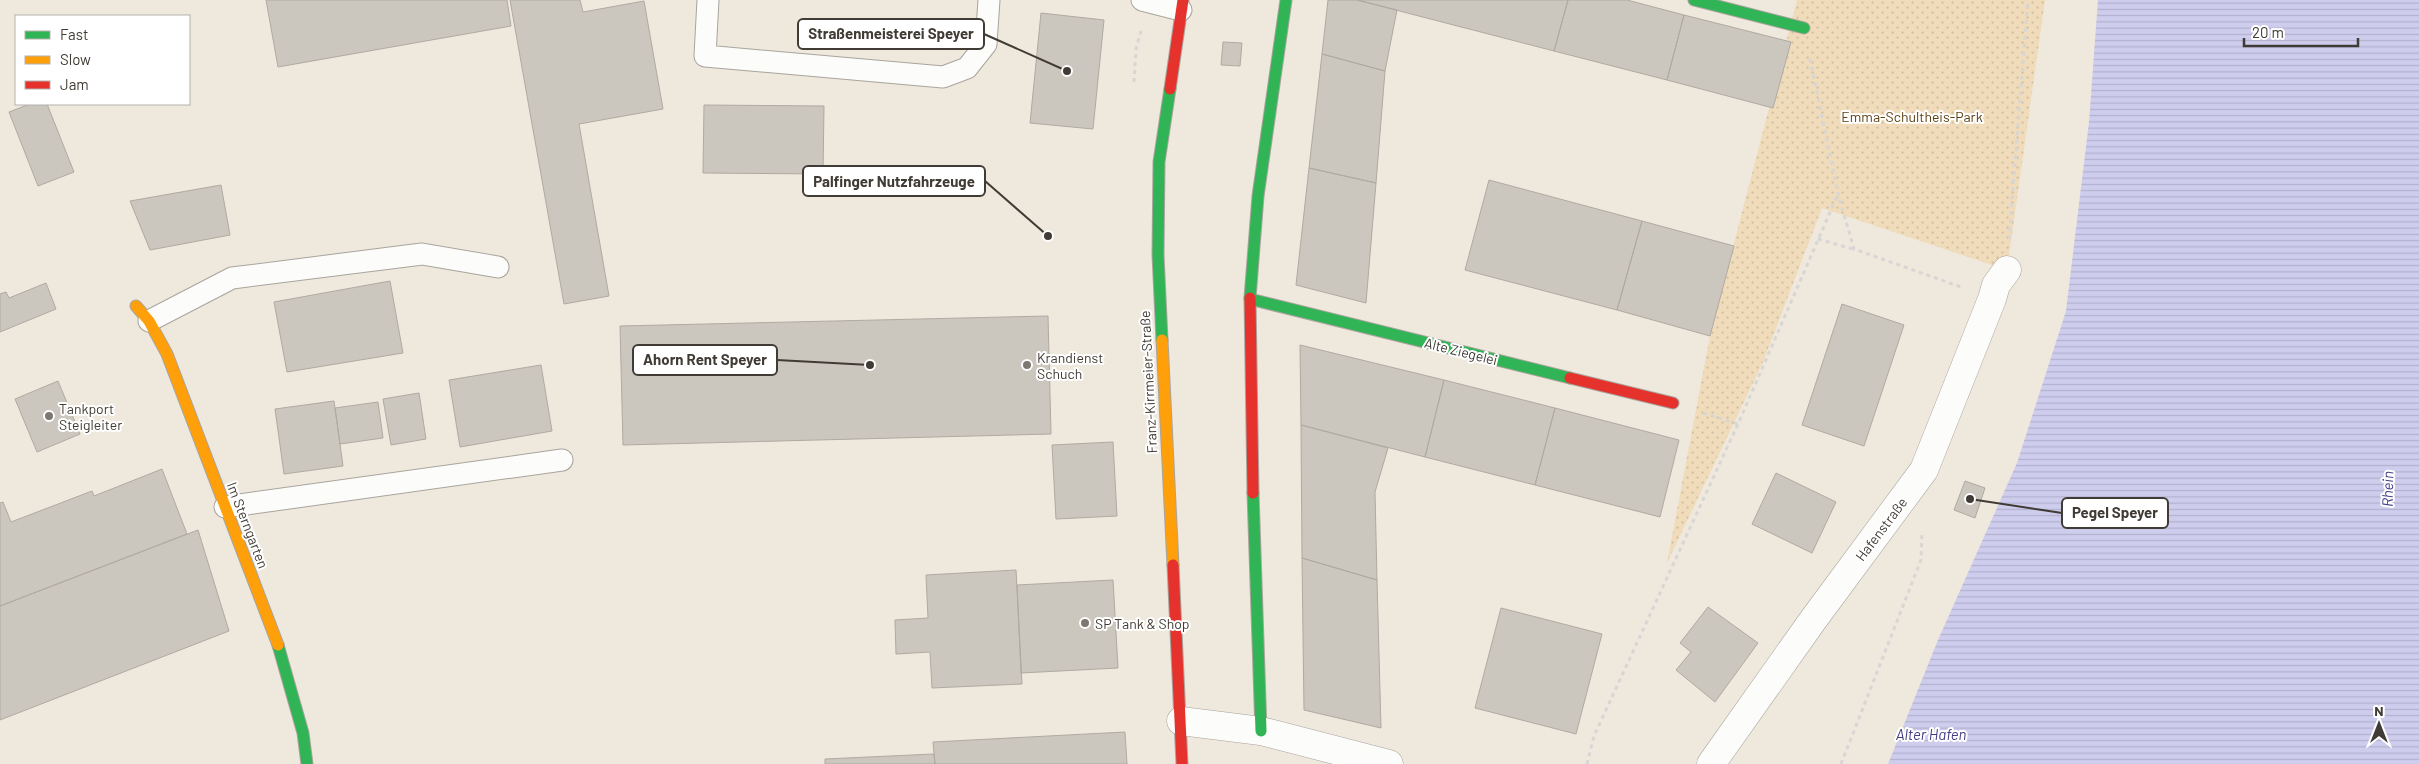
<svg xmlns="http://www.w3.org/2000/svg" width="2419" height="764" font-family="Barlow,sans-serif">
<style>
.park{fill:url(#park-dots)}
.water{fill:url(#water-rules)}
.building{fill:#cbc6be;stroke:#afaaa2}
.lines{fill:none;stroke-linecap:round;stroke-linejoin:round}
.lane-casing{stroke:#a9a49d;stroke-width:23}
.street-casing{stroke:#a9a49d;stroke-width:29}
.fast-casing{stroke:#a9a49d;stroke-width:13}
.slow-casing{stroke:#a9a49d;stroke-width:13}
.jam-casing{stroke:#a9a49d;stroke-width:13}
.path{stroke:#d8d6d4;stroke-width:3;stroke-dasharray:4 4;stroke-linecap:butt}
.lane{stroke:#fcfcfa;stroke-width:21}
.street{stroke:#fcfcfa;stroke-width:28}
.fast{stroke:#30b455;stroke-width:11}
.slow{stroke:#ff9f0a;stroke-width:11}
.jam{stroke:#e5322d;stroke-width:11}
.poi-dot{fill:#7d786f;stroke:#fff;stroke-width:2}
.labels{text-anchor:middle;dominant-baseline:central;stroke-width:4;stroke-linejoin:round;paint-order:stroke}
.park-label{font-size:14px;fill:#5c4211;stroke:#fff}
.street-label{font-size:14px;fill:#403b34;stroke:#fff}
.poi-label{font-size:14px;fill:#403b34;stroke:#fff;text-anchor:start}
.water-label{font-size:15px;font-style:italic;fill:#423c87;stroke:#fff}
.leader{fill:none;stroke:#403b34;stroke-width:2}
.callout-dot{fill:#403b34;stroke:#fff;stroke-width:2}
.callout{fill:#fff;stroke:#403b34;stroke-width:2}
.callout-label{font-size:15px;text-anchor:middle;font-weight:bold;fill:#403b34}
</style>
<defs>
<pattern id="park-dots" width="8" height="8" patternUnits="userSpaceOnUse" patternTransform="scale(1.25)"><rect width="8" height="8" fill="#f0dcba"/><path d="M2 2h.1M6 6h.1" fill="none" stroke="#cfbea0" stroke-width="1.8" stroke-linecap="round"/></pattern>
<pattern id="water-rules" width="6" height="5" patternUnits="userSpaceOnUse" patternTransform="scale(1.25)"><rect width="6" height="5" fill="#cecdee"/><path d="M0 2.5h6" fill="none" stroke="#b2b1cd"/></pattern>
</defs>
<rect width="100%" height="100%" fill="#eee8dd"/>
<path class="park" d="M1797,0H2045L2007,270L1822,208L1763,362L1667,563L1710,336Z"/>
<path class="water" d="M2098,0H2419V764H1888L1938,640L2017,463L2066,311L2089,122Z"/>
<path class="building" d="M266,0H507L511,26L278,67Z
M510,0H580L583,12L644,1L663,109L579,124L609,296L564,304Z
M1328,0H1357L1397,10L1385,71L1322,54Z
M1357,0H1568L1554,51Z
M1568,0H1627L1684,15L1667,80L1554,51Z
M1041,13L1104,20L1093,129L1030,123Z
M1684,15L1791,42L1773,108L1667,80Z
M1223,42L1242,43L1240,66L1221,65Z
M1322,54L1385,71L1376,183L1309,168Z
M30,104H47L74,172L38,186L9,112Z
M704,105L824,106L823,174L703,173Z
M1309,168L1376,183L1366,303L1296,285Z
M1489,180L1642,221L1617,310L1465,270Z
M221,185L230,235L150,250L130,201Z
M1642,221L1734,246L1710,336L1617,310Z
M390,281L403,353L287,372L274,302Z
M46,283L56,309L0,332V294L6,292L9,298Z
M1842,304L1904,325L1864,446L1802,425Z
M1048,316L1051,434L623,445L620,326Z
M1300,345L1444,380L1425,457L1301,425Z
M541,365L552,431L460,447L449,380Z
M1444,380L1555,408L1535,485L1425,457Z
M58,381L80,434L37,452L15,399Z
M419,393L426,439L391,445L383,399Z
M334,401L343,466L284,474L275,409Z
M378,402L383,438L340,444L335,408Z
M1555,408L1679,440L1660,517L1535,485Z
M1301,425L1388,448L1375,492L1377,580L1302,558Z
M1113,442L1117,516L1056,519L1052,445Z
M162,469L187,534L0,606V503L3,502L11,522L92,491L94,496Z
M1776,473L1836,502L1812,553L1752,524Z
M1965,481L1985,488L1975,518L1954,510Z
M198,530L229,631L0,720V606Z
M1302,558L1377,580L1381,728L1304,710Z
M1016,570L1022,684L932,688L930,652L896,654L895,620L928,618L926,575Z
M1113,580L1118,668L1021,673L1017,585Z
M1708,607L1758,643L1715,702L1676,670L1691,652L1680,643Z
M1501,608L1602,634L1576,734L1475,708Z
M1125,732L1127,764H935L933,742Z
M934,754L935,764H825V759Z"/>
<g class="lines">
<g class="lane-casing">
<path id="lane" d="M708,0L705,56L943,77L967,68L986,44L989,0
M1142,0L1181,10
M149,321L232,278L422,254L498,267
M225,507L562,460"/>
</g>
<g class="street-casing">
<path id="street" d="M1181,721L1261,731L1389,764
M1711,764L1813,620L1924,470L1992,299L1996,285L2007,270"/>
</g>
<g class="fast-casing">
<path id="fast" d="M1694,0L1804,28
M1250,298L1258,196L1286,0
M1250,299L1570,378
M1162,340L1158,255L1159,162L1170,89
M1253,493L1261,731
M278,645L303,733L307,764"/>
</g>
<g class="slow-casing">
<path id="slow" d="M136,306L149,321L167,354L278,645
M1162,340L1173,565"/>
</g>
<g class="jam-casing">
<path id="jam" d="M1170,89L1183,0
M1250,298L1253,493
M1570,378L1673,403
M1173,565L1182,764"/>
</g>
<path class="path" d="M1810,59L1838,194L1854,249L1961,287
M1134,82L1136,49L1141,31
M1818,239L1853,249
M2009,239L2028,0
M1703,413L1738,424
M1587,764L1594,736L1738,424L1838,194
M1841,764L1921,560L1922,531"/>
<use href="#lane" class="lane"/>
<use href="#street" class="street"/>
<use href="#fast" class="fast"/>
<use href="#slow" class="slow"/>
<use href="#jam" class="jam"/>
</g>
<g class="poi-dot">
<circle cx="1027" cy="365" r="5"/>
<circle cx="49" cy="416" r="5"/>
<circle cx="1085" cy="623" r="5"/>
</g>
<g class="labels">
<g class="park-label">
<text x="1912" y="116">Emma-Schultheis-Park</text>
</g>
<g class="street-label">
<text transform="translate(1461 351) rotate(14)">Alte Ziegelei</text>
<text transform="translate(1148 382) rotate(-93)">Franz-Kirrmeier-Straße</text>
<text transform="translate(248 525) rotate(69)">Im Sterngarten</text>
<text transform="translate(1881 529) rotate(-53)">Hafenstraße</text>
</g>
<g class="poi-label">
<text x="1037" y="357">Krandienst<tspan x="1037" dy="16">Schuch</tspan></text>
<text x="59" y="408">Tankport<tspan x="59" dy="16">Steigleiter</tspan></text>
<text x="1095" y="623">SP Tank &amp; Shop</text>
</g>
<g class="water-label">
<text transform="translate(2387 489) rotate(-89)">Rhein</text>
<text x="1931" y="734">Alter Hafen</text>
</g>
</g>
<path class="leader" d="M1067 71L984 34M1048 236L985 181M870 365L777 360M1970 499L2062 513"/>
<g class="callout-dot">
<circle cx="1067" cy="71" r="5"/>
<circle cx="1048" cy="236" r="5"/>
<circle cx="870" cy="365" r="5"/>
<circle cx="1970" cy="499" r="5"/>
</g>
<g class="callout">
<rect x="798" y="19" width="186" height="30" rx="5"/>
<rect x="803" y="166" width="182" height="30" rx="5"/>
<rect x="633" y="345" width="144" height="30" rx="5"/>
<rect x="2062" y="498" width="106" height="30" rx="5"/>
</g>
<g class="callout-label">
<text x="891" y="39">Straßenmeisterei Speyer</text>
<text x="894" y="187">Palfinger Nutzfahrzeuge</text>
<text x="705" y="365">Ahorn Rent Speyer</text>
<text x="2115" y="518">Pegel Speyer</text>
</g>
<rect x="15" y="15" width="175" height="90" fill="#ffffff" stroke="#b3b1ae"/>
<rect x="25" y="31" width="25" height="8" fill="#30b455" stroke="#b3b1ae"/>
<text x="60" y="40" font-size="15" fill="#403b34">Fast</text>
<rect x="25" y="56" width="25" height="8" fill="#ff9f0a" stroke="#b3b1ae"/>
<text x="60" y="65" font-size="15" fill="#403b34">Slow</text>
<rect x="25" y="81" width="25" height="8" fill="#e5322d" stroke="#b3b1ae"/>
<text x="60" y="90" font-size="15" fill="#403b34">Jam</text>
<g transform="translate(2379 724)" stroke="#ffffff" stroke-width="4" paint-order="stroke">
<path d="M0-4L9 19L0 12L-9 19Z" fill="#403b34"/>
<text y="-8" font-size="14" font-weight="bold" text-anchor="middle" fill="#403b34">N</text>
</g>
<path d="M2244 38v8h114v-8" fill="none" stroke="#403b34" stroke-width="2.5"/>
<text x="2252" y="38" font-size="15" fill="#403b34" stroke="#ffffff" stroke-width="4" paint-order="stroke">20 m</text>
</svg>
